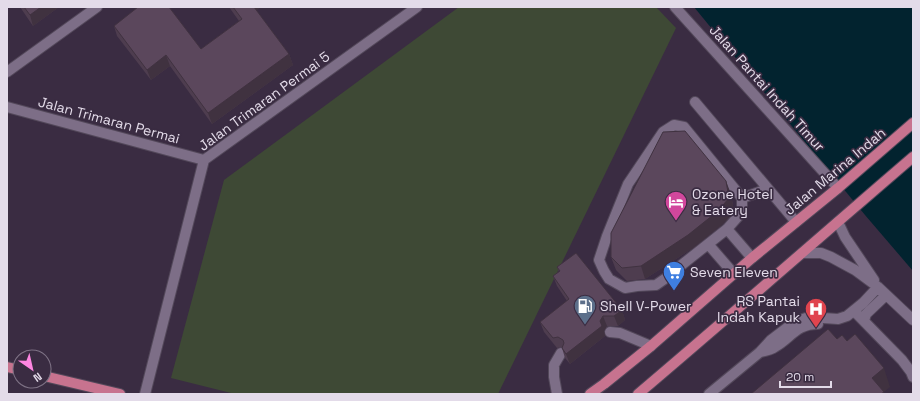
<svg xmlns="http://www.w3.org/2000/svg" width="920" height="401" font-family="'Space Grotesk',sans-serif">
<style>
.green{fill:#3e4935}
.water{fill:#02232f}
.lines{fill:none;stroke-linecap:round;stroke-linejoin:round}
.minor-casing{stroke:#53485a;stroke-width:12}
.major-casing{stroke:#53485a;stroke-width:12}
.minor{stroke:#7d6e87;stroke-width:10}
.major{stroke:#c7738f;stroke-width:10}
.wall{fill:#4e3d4f}
.shaded-wall{fill:#403240}
.building{fill:#5b475c;stroke:#403240}
.labels{text-anchor:middle;dominant-baseline:central;stroke-width:3.5;stroke-linejoin:round;paint-order:stroke}
.street-label{font-size:14px;fill:#e3dbe9;stroke:#3a2c42}
.poi-label{font-size:14px;fill:#e3dbe9;stroke:#3a2c42;text-anchor:start}
</style>
<rect width="100%" height="100%" fill="#3a2c42"/>
<path class="green" d="M459,7H656L676,28L498,394H235L171,378L224,180Z"/>
<path class="water" d="M694,7H913V271L865,215Z"/>
<g class="lines">
<g class="minor-casing">
<path id="minor" d="M675,7L838,188
M7,72L97,7
M695,102L796,222
M7,107L204,160
M674,125L684,127L742,198V212L727,229L679,267L666,278L656,285L637,286L625,288L609,279L604,271L599,260L607,236L628,184L663,132Z
M742,198L768,189
M838,222L845,237L874,280
M727,229L752,258
M708,244L734,274
M803,253H821L831,257L855,270L878,287L913,320
M854,311L902,360L911,372L913,377
M864,321L866,314L886,295
M610,332L620,333L651,346
M760,352C765,351 771,350 775,347C791,338 796,324 818,324
M145,394L204,160L417,7
M557,394L554,377V365L561,353
M709,394L760,352L771,340L792,324L800,320L809,317L838,319L847,316L863,303L878,287"/>
</g>
<g class="major-casing">
<path id="major" d="M7,367L20,370
M44,376L120,394
M590,394L604,384L651,346L752,258L838,188L913,123
M638,394C730,316 821,236 913,157"/>
</g>
<use href="#minor" class="minor"/>
<use href="#major" class="major"/>
</g>
<path class="wall" d="M20,7H59L33,26Z
M229,7H261L256,10L289,54L293,65L212,124L170,66L151,80L117,36L114,26L201,49L239,21Z
M731,194L734,211L723,224L693,248L645,279L627,281L616,270L611,257Z
M557,267L622,310L625,320L618,326H607L604,331L605,336L570,364L565,358L562,348V347H561L557,348L544,332L540,322L567,301L557,286L553,276L559,272Z"/>
<path class="shaded-wall" d="M41,7H59L33,26L30,15Z
M252,7H261L254,12Z
M289,54L293,65L212,124L208,113Z
M166,55L170,66L151,80L147,70Z
M726,181L731,194L734,211L723,224L693,248L645,279L641,266Z
M622,310L625,320L618,326L614,316Z
M603,316L607,326L604,331L605,336L570,364L566,354L600,321Z
M884,368L890,387L884,392V394H878L872,378Z"/>
<path class="building" d="M24,7H41L30,15Z
M138,7H169L201,49L242,19L233,7H254L289,54L208,113L166,55L147,70L114,26Z
M685,131L726,181L729,198L718,211L688,235L641,266L622,268L611,257V233L663,132Z
M576,253L622,310L614,316H603L600,321L602,326L566,354L562,348L564,343L563,340L558,337L553,338L540,322L569,299L553,276L560,271L557,267Z
M828,329L837,339L842,335L847,341L855,334L884,368L872,378L884,392L881,394H751Z"/>
<defs>
<g id="hotel-pin" transform="scale(1.15)"><path d="M0 17L-7.5 6A9.5 9.5 0 1 1 7.5 6Z" fill="#d1479c" stroke="#3a2c42"/><path d="M-6-4.5h1.5V1H6V5H4.5V3h-9V5H-6ZM-4 0a1.8 1.8 0 1 1 3.6 0ZM.5 0V-2.5h3Q6-2.5 6 0Z" fill="#fff"/></g>
<g id="supermarket-pin" transform="scale(1.15)"><path d="M0 17L-7.5 6A9.5 9.5 0 1 1 7.5 6Z" fill="#3f7fe0" stroke="#3a2c42"/><path d="M-6-5.5h2.5l.6 2H6L4.5 2H-2.5L-4.4-4H-6ZM-1.5 3.2a1.3 1.3 0 1 0 .1 0ZM3 3.2a1.3 1.3 0 1 0 .1 0Z" fill="#fff"/></g>
<g id="fuel-pin" transform="scale(1.15)"><path d="M0 17L-7.5 6A9.5 9.5 0 1 1 7.5 6Z" fill="#5c6f8a" stroke="#3a2c42"/><path d="M-5.5-6h7V0h2V4h1.3V-2.5L3-4.5l.8-.8L6-3V5H2.5V1h-1V6h-7ZM-4.2-4.7v3.2H.2V-4.7Z" fill="#fff"/></g>
<g id="hospital-pin" transform="scale(1.15)"><path d="M0 17L-7.5 6A9.5 9.5 0 1 1 7.5 6Z" fill="#e0444e" stroke="#3a2c42"/><path d="M-5-5h3v3.5h4V-5h3V5h-3V1.5h-4V5h-3Z" fill="#fff"/></g>
</defs>
<g fill-rule="evenodd">
<use href="#hotel-pin" x="676" y="202"/>
<use href="#supermarket-pin" x="674" y="272"/>
<use href="#fuel-pin" x="585" y="306"/>
<use href="#hospital-pin" x="816" y="309"/>
</g>
<g class="labels">
<g class="street-label">
<text transform="translate(767 88) rotate(48)">Jalan Pantai Indah Timur</text>
<text transform="translate(264 101) rotate(-36)">Jalan Trimaran Permai 5</text>
<text transform="translate(109 120) rotate(15)">Jalan Trimaran Permai</text>
<text transform="translate(835 171) rotate(-40)">Jalan Marina Indah</text>
</g>
<g class="poi-label">
<text x="692" y="194">Ozone Hotel<tspan x="692" dy="16">&amp; Eatery</tspan></text>
<text x="690" y="272">Seven Eleven</text>
<text x="800" y="301" text-anchor="end">RS Pantai<tspan x="800" dy="16">Indah Kapuk</tspan></text>
<text x="600" y="306">Shell V-Power</text>
</g>
</g>
<rect width="920" height="401" fill="none" stroke="#e3dbe9" stroke-width="16"/>
<g transform="translate(32 369) rotate(146)"><circle r="19" fill="#3a2c42" stroke="#7e7285"/>
<path d="M0-3L7 15L0 10L-7 15Z" fill="#fe86e1"/>
<text y="-6" font-size="11" font-weight="bold" text-anchor="middle" fill="#e3dbe9">N</text>
</g>
<path d="M780 381v6h51v-6" fill="none" stroke="#e3dbe9" stroke-width="2"/>
<text x="786" y="381" font-size="12" fill="#e3dbe9" stroke="#3a2c42" stroke-width="3" paint-order="stroke">20 m</text>
</svg>
